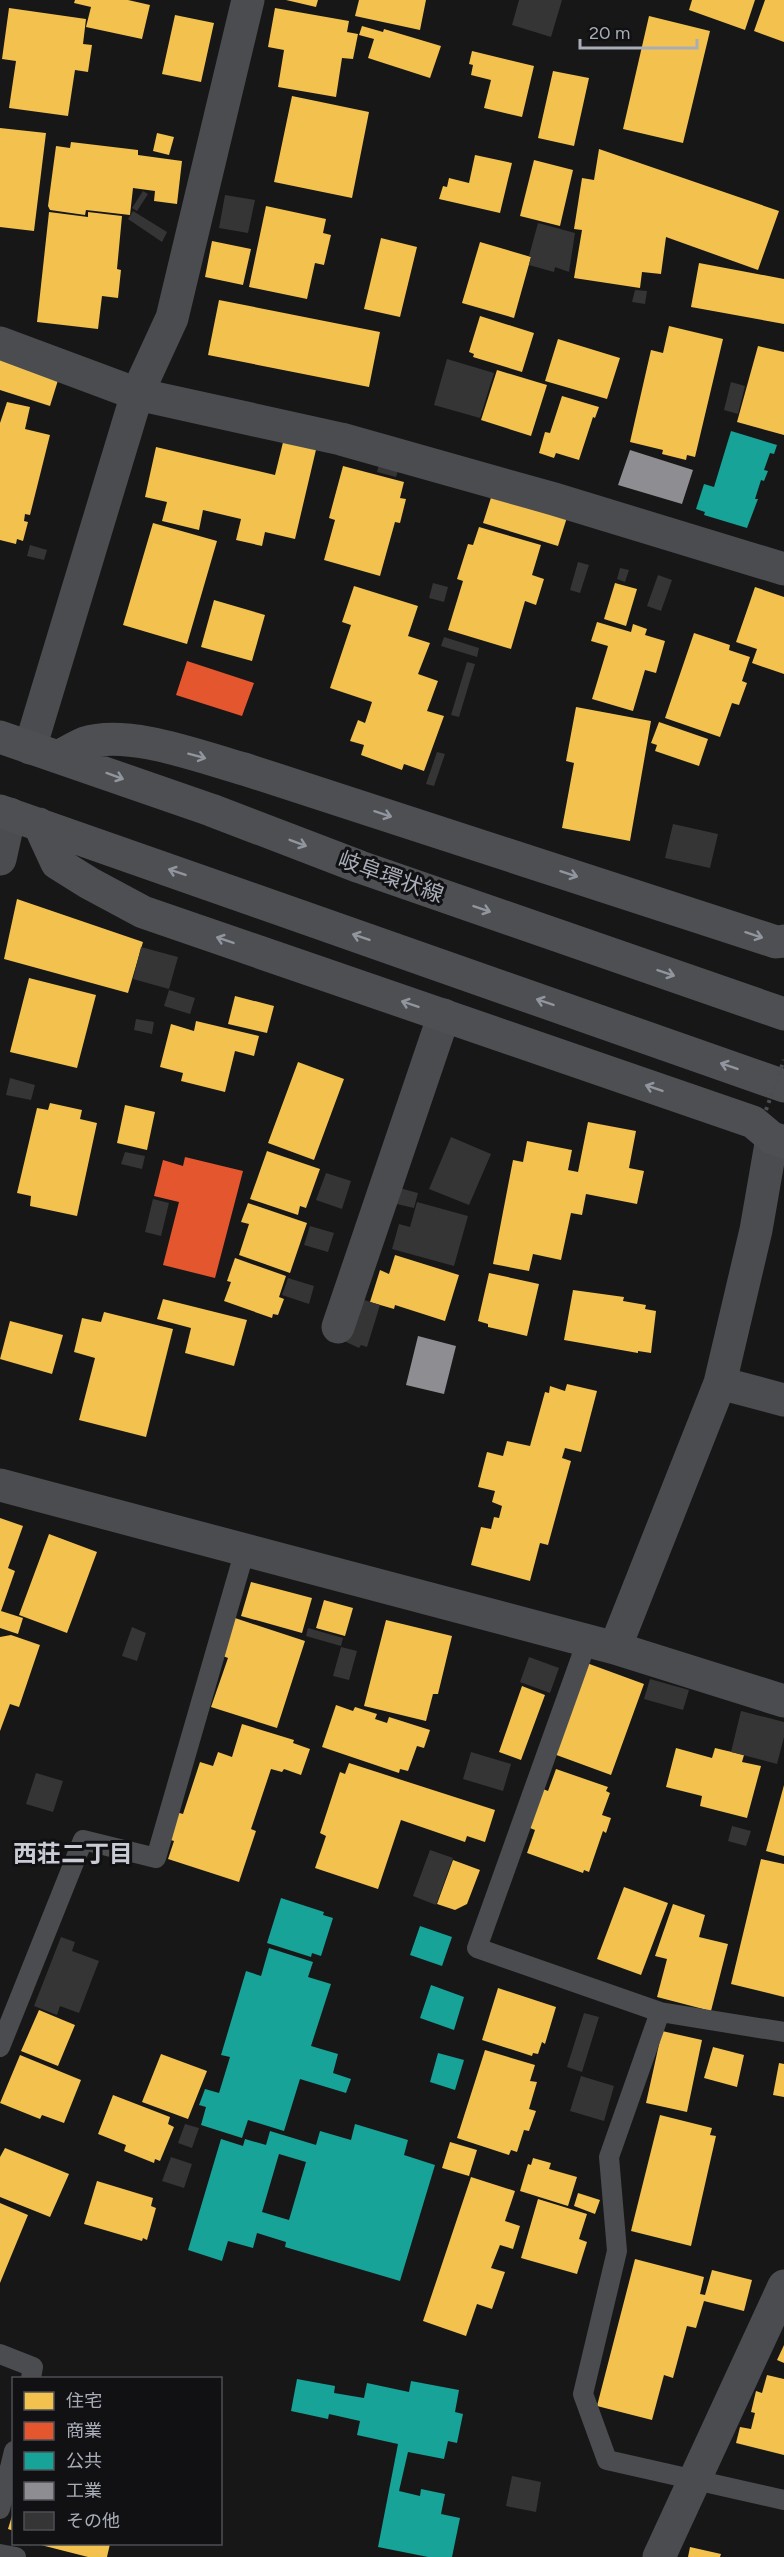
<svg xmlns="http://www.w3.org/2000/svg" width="784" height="2557" font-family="Figtree,'Noto Sans JP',sans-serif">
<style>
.homes{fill:#f2c14e}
.shops{fill:#e4572e}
.public{fill:#17a398;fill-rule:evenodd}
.industry{fill:#8d8d92}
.building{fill:#353536}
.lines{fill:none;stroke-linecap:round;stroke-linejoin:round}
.lane{stroke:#4b4c50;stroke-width:20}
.street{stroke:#4b4c50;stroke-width:33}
.primary{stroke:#4d4f52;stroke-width:33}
.path-bridge{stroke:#4d4e52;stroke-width:4;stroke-dasharray:3 4.5;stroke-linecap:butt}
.oneway{stroke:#91969e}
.labels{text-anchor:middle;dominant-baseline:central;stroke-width:6;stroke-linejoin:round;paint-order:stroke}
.street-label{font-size:22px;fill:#a8adb8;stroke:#111113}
.neighbourhood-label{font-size:24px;font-weight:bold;fill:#c9ccd4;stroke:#111113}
</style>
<rect width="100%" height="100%" fill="#171717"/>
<path class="homes" d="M75,0H128L150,5L142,39L86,27L91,7L74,3Z
M286,0H318L316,7Z
M359,0H426L420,30L355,16Z
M692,0H755L745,30L689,10Z
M765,0H784V42L754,31Z
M9,8L86,19L83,44L92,45L88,72L75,70L68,116L9,108L16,61L2,59Z
M275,8L349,21L347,32L358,34L353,59L342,58L336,97L278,87L284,50L268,47Z
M175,15L214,23L201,82L162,74Z
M649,16L710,31L683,143L623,129Z
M362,26L383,32L384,29L441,46L430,78L368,58L374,39L359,35Z
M472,51L534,66L522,117L484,108L491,80L471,75L473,65L469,64Z
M553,71L589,78L574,146L538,138Z
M292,96L369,112L352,198L274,182Z
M0,128L46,133L34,231L0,227Z
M157,133L174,137L169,155L153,151Z
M71,142L138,150V155L182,161L177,204L154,201L155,191L133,188L130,215L86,210L85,215L50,210L48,206L56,146L70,148Z
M599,149L779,211L758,270L666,237L661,274L642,272L640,288L574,278L582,230L574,229L582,178L594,180Z
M475,155L512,163L500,213L439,199L443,186L447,187L449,178L469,183Z
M534,160L573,170L560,226L520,216Z
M266,206L326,219L323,233L331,235L324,265L315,263L307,299L249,287Z
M49,212L88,217V212L122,216L117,269L121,270L118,298L102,296L98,329L37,322Z
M381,238L417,247L400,317L364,309Z
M212,241L251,249L243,285L205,277Z
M480,242L531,257L514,318L462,303Z
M699,263L784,279V324L691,307Z
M219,300L380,332L369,387L208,355Z
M480,316L534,333L522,372L473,357L474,354L469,352Z
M669,326L723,339L695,457L687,455L686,460L662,454L663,450L630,442L651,350L663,353Z
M558,339L620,358L607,399L545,381Z
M758,346L784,352V435L737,422Z
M0,358L59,377L50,406L0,390Z
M497,370L547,385L531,436L481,420Z
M562,396L599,407L595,418L593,417L579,460L556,453L554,458L539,453L545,432L550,433Z
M7,402L30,407L25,429L50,435L30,515L25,514L24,521L28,522L23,541L17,539L16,544L0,540V423Z
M286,430L319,437L295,539L265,532L262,546L236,540L241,519L203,510L199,530L162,521L167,502L145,497L156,447L275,475Z
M343,466L404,482L400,498L406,499L400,523L395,522L380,576L324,560L335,520L329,518Z
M494,488L569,511L558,546L483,523Z
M153,523L217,541L187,644L123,625Z
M479,527L541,545L532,575L544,579L536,605L525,601L511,649L448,630L463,581L457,579L468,544L473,545Z
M615,583L637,589L626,626L604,619Z
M354,586L418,606L408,636L430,643L418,674L438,681L427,711L444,716L424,771L404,764L402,770L361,755L364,745L350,741L358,720L365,723L372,702L330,688L351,625L342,622Z
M755,587L784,597V674L752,663L757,649L736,642Z
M214,600L265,615L252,661L201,647Z
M597,622L631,632L633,624L647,629L645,635L665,641L656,673L645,670L633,711L592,699L608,646L591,641Z
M694,633L730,645L729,650L750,657L742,681L747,683L739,705L732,703L720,737L665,718Z
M576,707L651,721L630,841L562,828L574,763L566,761Z
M659,722L708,739L699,766L655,751L657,745L651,743Z
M17,899L143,942L128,993L4,959Z
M29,978L96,995L77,1068L10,1052Z
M235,996L274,1006L267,1033L228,1024Z
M196,1021L259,1036L254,1056L235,1051L225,1092L181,1081L183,1073L160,1067L171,1024L194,1031Z
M298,1062L344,1079L314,1160L268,1143Z
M50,1103L82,1110L80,1119L97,1123L77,1216L30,1206L31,1196L17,1193L37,1108L48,1110Z
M125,1105L155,1112L147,1150L117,1143Z
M588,1122L636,1131L629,1168L644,1171L637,1204L586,1194L582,1215L571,1213L561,1260L533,1254L529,1271L493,1264L513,1160L523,1162L527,1141L572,1150L568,1170L578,1172Z
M267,1151L320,1169L306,1208L300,1206L298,1215L250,1199Z
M248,1203L307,1223L290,1273L239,1255L249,1224L241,1222Z
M395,1255L459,1275L445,1321L395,1305L394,1309L370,1302L380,1270L389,1274Z
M235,1258L286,1276L279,1297L284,1299L278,1315L273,1314L272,1318L224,1301L231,1282L227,1281Z
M489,1273L539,1284L527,1336L488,1327V1324L478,1321Z
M573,1290L624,1297L623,1301L646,1305L645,1309L656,1311L651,1353L638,1351V1353L564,1340Z
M163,1299L247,1320L234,1366L185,1353L191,1328L157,1319Z
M104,1312L173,1329L146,1437L79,1420L95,1358L74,1352L82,1318L101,1322Z
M10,1321L63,1335L52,1374L0,1359Z
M567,1384L597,1391L581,1452L565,1448L562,1458L571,1461L548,1545L540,1543L530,1581L471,1565L481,1527L491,1529L494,1517L499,1518L502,1506L492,1502L495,1491L478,1487L487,1452L503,1456L507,1441L530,1446L545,1392L549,1393L550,1386L565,1391Z
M0,1518L23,1526L8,1568L15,1571L1,1611L23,1618L18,1634L0,1628Z
M49,1534L97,1552L67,1633L19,1615Z
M251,1582L312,1598L302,1633L241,1616Z
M324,1600L353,1608L345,1636L316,1628Z
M235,1618L305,1641L277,1728L211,1707L228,1658L223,1656Z
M386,1620L452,1636L438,1694H433L426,1721L364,1706Z
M11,1635L40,1645L19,1707L10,1704L0,1731V1637Z
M584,1662L644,1684L611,1775L551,1753Z
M522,1686L545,1695L521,1760L499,1752Z
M336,1705L353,1711L355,1707L377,1714L375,1719L387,1723L389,1717L430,1730L424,1748L417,1746L408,1771L400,1769L399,1773L322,1747Z
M242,1724L294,1740L293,1743L310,1749L301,1775L284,1769L282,1772L271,1769L251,1829L256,1831L239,1882L168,1859L174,1841L167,1839L176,1812L183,1814L200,1762L213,1766L218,1752L232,1757Z
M676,1748L712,1758L715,1748L744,1755L742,1762L761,1766L747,1818L700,1806L702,1796L666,1787Z
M349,1763L495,1810L485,1842L467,1836L465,1842L401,1820L378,1889L315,1868L326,1836L320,1833L340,1772L345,1774Z
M556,1769L608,1787L606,1791L610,1793L602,1815L611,1818L606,1833L603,1831L589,1872L584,1870L583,1873L527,1853L535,1830L530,1828L543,1789L548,1791Z
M784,1785V1856L766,1851Z
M761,1859L784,1864V1997L731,1984Z
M453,1860L480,1870L467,1904L455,1910L437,1904Z
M624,1887L668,1903L641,1975L597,1959Z
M673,1904L705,1915L699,1937L728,1944L711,2011L657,1997L667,1959L655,1956Z
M498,1988L556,2007L545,2044L542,2042L538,2054L533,2053L532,2056L482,2040Z
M39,2010L75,2025L58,2066L21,2051Z
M662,2031L702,2040L687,2112L646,2103Z
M713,2047L744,2055L737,2087L704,2078Z
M485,2050L535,2065L530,2081L537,2082L529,2109L536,2111L529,2131L524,2130L517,2152L511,2150L509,2155L457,2138Z
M161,2054L207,2071L188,2119L142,2102Z
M20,2055L81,2080L64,2123L42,2115L40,2119L0,2103Z
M779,2063L784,2064V2097L773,2095Z
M113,2095L170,2117L168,2124L174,2127L160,2161L155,2159L154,2163L124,2151L126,2145L98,2134Z
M660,2115L712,2128L710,2135L716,2136L691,2246L631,2231Z
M450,2142L477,2150L469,2176L442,2168Z
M5,2148L69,2174L50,2217L0,2197V2157Z
M533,2158L551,2163L549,2169L577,2177L568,2206L520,2191L528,2164L531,2165Z
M471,2177L515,2191L505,2221L520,2226L513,2249L500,2245L491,2268L505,2272L492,2309L477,2304L466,2336L423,2321Z
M97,2181L153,2198L151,2206L156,2208L147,2240L143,2238L142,2241L84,2224Z
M578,2193L600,2200L595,2214L574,2206Z
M538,2199L587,2214L579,2239L587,2242L577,2274L521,2258Z
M0,2203L28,2215L0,2283Z
M635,2259L704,2277L700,2294L705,2295L712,2270L752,2280L744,2311L704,2301L696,2328L687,2326L673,2378L664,2375L652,2420L597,2406Z
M784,2345V2363L777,2360Z
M767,2375L784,2379V2455L736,2443L740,2427L751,2429L755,2413L751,2412L756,2391L762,2393Z
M14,2509V2531L8,2529Z
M37,2544H110L107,2557H88Z
M690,2547L721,2554L720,2557H688Z"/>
<path class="shops" d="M187,661L254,683L242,716L176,695Z
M185,1157L243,1171L215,1278L163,1265L179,1202L154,1196L163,1160L183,1166Z"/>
<path class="public" d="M731,431L777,445L774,454L770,453L764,470L768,471L764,481L761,480L755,499H758L747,528L704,515L705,512L696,509L704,484L714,487Z
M281,1898L324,1912L323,1915L333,1918L321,1956L312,1953L311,1957L267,1943Z
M420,1926L452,1937L442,1966L410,1955Z
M269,1948L313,1962L308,1977L331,1984L311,2046L338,2054L333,2073L351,2079L346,2093L300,2079L284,2131L248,2120L242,2138L201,2125L206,2107L199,2105L205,2089L219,2093L230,2057L221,2055L246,1971L261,1976Z
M431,1985L464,1997L454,2030L420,2018Z
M438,2053L464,2060L455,2090L430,2082Z
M355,2124L408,2140L404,2155L435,2165L400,2281L285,2247L286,2242L257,2233L253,2248L228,2241L222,2261L188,2250L221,2139L243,2146L245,2139L266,2145L270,2131L316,2145L320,2131L351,2140ZM279,2154L306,2162L289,2220L262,2212Z
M297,2379L335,2386L334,2393L364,2398L367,2383L409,2392L411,2381L459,2390L455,2412L463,2414L457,2443L448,2441L444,2459L408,2452L399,2491L420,2496L421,2489L445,2494L441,2514L460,2518L452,2557H428L378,2547L398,2444L357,2435L360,2421L329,2414L328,2419L291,2411Z"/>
<path class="industry" d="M630,450L693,470L682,504L618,485Z
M418,1336L456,1346L444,1394L406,1385Z"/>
<path class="building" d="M519,0H562L551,37L512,25Z
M143,191L148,194L137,211L132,208Z
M225,195L255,200L248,233L219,228Z
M133,211L167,232L162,242L128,219Z
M538,223L575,233L569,272L555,267L554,272L529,265L531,257L529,256Z
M635,290L647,291L645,304L632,302Z
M447,359L494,373L480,418L434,405Z
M731,382L745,386L738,414L724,410Z
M381,456L401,461L396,477L377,472Z
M30,545L47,550L44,560L27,556Z
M578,562L589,565L580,593L570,590Z
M620,568L629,570L625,582L617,579Z
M658,575L672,580L661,611L647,606Z
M433,583L448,587L444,602L429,598Z
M444,637L479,648L477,657L441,646Z
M467,662L475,664L459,717L451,715Z
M437,752L445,754L434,786L426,784Z
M673,824L718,834L710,868L665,858Z
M141,947L178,957L169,989L133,979Z
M169,990L195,998L190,1014L164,1006Z
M136,1019L154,1022L152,1034L134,1030Z
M10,1078L35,1085L31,1100L6,1095Z
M451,1137L491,1154L469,1205L429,1189Z
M125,1152L145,1156L142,1169L121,1164Z
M326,1173L351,1181L342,1209L316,1200Z
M392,1186L418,1193L414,1208L388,1202Z
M153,1199L169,1203L161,1236L145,1232Z
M417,1202L468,1216L454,1266L392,1249L399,1224L410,1227Z
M310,1226L334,1233L328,1252L304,1245Z
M288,1278L314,1286L309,1304L282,1295Z
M358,1298L380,1305L367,1347L361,1345L359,1348L344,1341Z
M132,1627L146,1633L137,1661L122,1656Z
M308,1628L343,1638L341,1646L306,1636Z
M341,1647L357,1651L349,1680L333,1676Z
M529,1657L559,1668L550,1693L520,1682Z
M650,1679L689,1690L683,1710L644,1699Z
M741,1711L784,1722V1737L777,1764L731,1752Z
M471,1752L511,1764L503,1791L463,1779Z
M36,1773L63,1781L53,1812L26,1804Z
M732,1826L751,1831L746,1846L728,1841Z
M430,1850L453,1858L436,1905L413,1896Z
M61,1937L75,1942L72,1951L99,1961L79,2013L60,2006L57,2015L34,2006Z
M584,2013L599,2017L582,2072L567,2067Z
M581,2076L614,2086L604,2121L570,2111Z
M185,2124L199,2128L192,2148L178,2143Z
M171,2157L192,2164L184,2188L162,2181Z
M512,2476L541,2482L536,2512L506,2506Z"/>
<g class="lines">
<path class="lane" d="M587,1641L477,1948L660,2012L784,2032
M660,2012L609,2157L617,2251L583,2394L607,2460L784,2500
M0,2047L83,1840L156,1858L245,1550
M0,2354L33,2367L31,2378
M0,2509L14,2451
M0,2554L16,2557"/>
<path class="street" d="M0,343L137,394L341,439L554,499L784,569
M30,748L137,394L172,318L248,0
M0,859L10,814
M338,1327L444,1015
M720,1383L784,1400
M0,1485L615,1648L784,1701
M615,1648L720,1383L756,1230L772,1138
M659,2557L784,2286"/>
<path class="primary" d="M0,737L211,810L360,867L784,1014
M60,756C68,752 77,746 85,743C128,729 201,757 244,769L776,942L784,941
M0,811L784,1086
M39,824L57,863L89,883L143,912L753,1122L772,1138L784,1142"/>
<path class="path-bridge" d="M766,1110L784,1060"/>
</g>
<defs><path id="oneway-shaft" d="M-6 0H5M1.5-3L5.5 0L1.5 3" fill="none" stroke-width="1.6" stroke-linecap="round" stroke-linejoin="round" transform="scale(1.5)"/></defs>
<g class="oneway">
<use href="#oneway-shaft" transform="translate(197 756) rotate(15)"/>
<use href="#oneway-shaft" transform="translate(115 776) rotate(20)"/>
<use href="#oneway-shaft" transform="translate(383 814) rotate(18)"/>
<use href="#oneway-shaft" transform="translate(298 843) rotate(21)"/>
<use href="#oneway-shaft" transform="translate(177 872) rotate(-161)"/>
<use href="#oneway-shaft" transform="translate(569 874) rotate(18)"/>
<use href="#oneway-shaft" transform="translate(482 909) rotate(19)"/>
<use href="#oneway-shaft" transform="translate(754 935) rotate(18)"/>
<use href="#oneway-shaft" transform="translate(361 937) rotate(-161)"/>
<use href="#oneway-shaft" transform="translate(225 940) rotate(-161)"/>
<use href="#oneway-shaft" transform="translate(666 973) rotate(19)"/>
<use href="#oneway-shaft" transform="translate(545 1002) rotate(-161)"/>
<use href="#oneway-shaft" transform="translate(410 1004) rotate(-161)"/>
<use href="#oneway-shaft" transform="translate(729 1066) rotate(-161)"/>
<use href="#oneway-shaft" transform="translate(654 1088) rotate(-161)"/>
</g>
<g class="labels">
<g class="street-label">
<text transform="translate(391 877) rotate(20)">岐阜環状線</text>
</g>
<g class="neighbourhood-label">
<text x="73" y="1853">西荘二丁目</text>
</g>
</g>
<rect x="12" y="2377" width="210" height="168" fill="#111113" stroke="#4d4f55" stroke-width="1.5"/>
<rect x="24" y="2392" width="30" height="18" fill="#f2c14e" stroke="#4d4f55" stroke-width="1.5"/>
<text x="66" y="2407" font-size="18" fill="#a8adb8">住宅</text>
<rect x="24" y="2422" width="30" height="18" fill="#e4572e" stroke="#4d4f55" stroke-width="1.5"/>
<text x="66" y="2437" font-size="18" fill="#a8adb8">商業</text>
<rect x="24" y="2452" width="30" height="18" fill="#17a398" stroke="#4d4f55" stroke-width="1.5"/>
<text x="66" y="2467" font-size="18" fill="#a8adb8">公共</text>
<rect x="24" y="2482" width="30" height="18" fill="#8d8d92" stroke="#4d4f55" stroke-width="1.5"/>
<text x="66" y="2497" font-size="18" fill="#a8adb8">工業</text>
<rect x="24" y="2512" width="30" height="18" fill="#353536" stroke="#4d4f55" stroke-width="1.5"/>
<text x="66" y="2527" font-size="18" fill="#a8adb8">その他</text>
<path d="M580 39v9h117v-9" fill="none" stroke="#a8adb8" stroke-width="3"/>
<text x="589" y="39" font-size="18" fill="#a8adb8" stroke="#111113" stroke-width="4.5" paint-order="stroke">20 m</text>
</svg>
